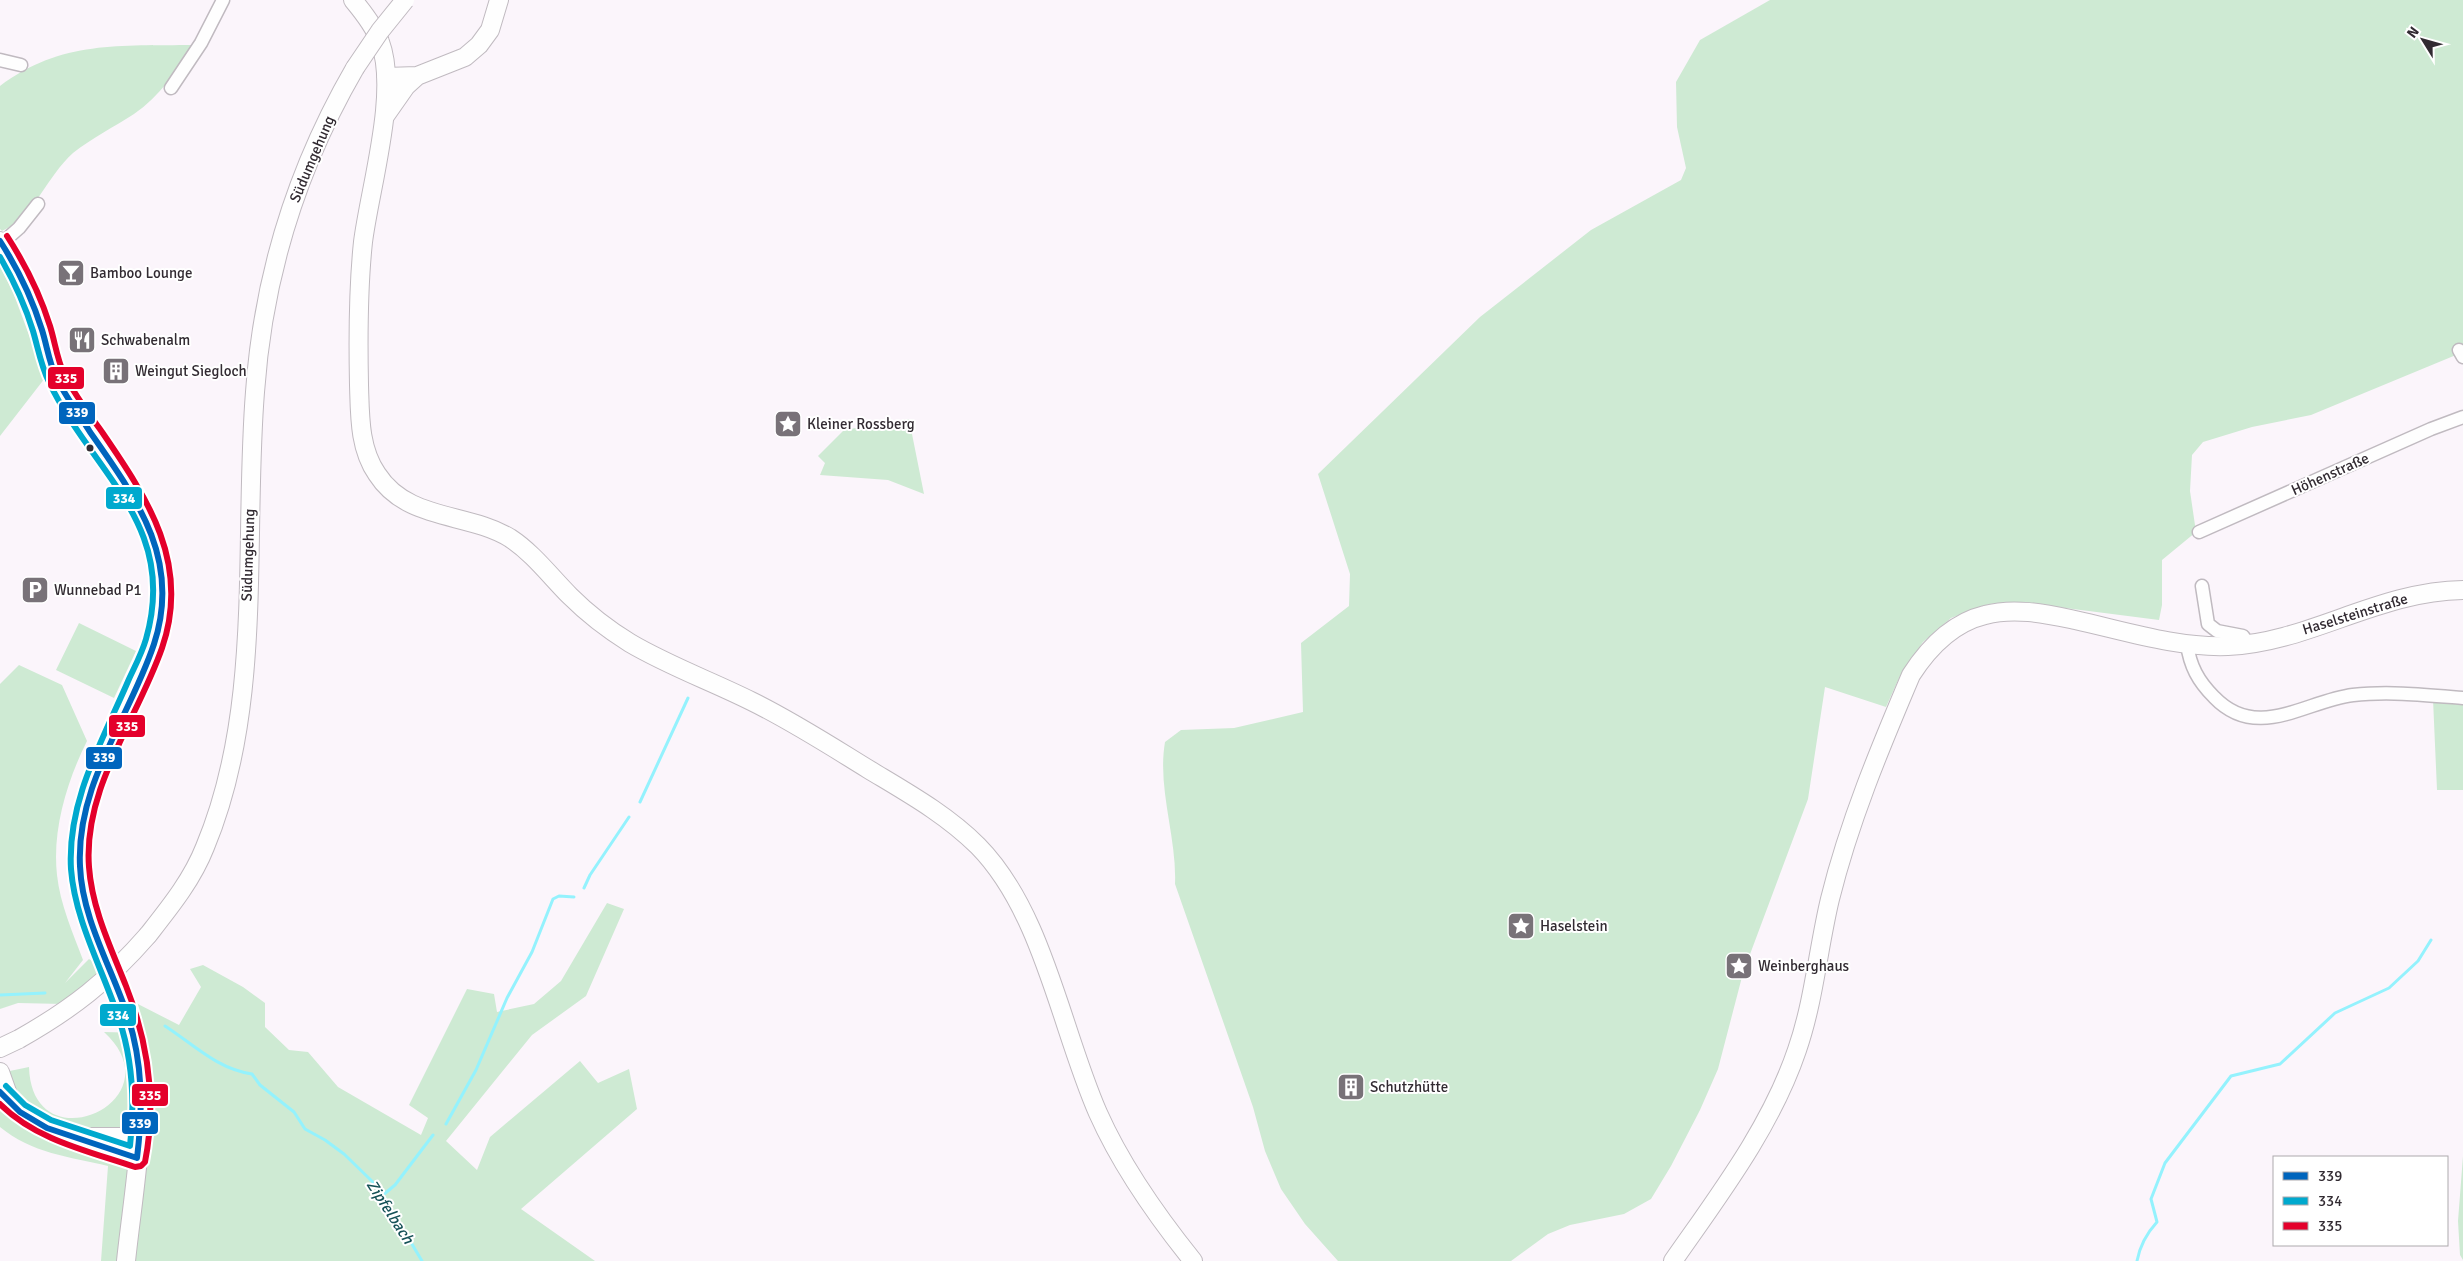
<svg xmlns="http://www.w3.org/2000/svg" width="2463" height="1261" font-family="Signika,sans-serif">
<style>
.green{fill:#ceead3}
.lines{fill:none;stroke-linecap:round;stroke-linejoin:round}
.stream{stroke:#94f2fd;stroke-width:3}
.street-casing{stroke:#c0bac0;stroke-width:15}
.secondary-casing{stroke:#c0bac0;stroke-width:20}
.street{stroke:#fefefe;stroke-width:12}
.secondary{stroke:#fefefe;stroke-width:18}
.secondary-bridge-casing{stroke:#c0bac0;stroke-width:20;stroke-linecap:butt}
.secondary-bridge{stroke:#fefefe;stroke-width:18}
.bus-1-casing{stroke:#fff;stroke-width:10}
.bus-2-casing{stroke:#fff;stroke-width:10}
.bus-3-casing{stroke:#fff;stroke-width:10}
.bus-1{stroke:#0065bd;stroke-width:6}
.bus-2{stroke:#00a9ce;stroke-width:6}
.bus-3{stroke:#e4002b;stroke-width:6}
.bus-dot{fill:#322b32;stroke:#fff;stroke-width:2}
.labels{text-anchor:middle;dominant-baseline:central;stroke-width:4;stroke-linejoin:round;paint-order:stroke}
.street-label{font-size:15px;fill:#322b32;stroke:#fff}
.poi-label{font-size:15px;fill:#322b32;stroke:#fff;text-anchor:start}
.water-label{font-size:16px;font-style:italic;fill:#155157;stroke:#fff}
.line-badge{stroke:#fff;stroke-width:2}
.badge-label{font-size:14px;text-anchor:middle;font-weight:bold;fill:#fff}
</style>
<rect width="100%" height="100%" fill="#fbf5fb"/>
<path class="green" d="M1770,0H2463V364L2456,355L2311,415L2252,427L2203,442L2192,455L2190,491L2196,532L2162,560V605L2159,620L2019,602L1989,604L1951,618L1923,642L1900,676L1886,707L1825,687L1808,799L1743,973L1718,1069L1700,1110L1671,1166L1651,1199L1624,1214L1570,1225L1548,1234L1511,1261H1338L1305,1224L1281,1189L1265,1151L1253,1107L1175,884C1177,837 1157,789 1165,742L1181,730L1234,728L1303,712L1301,643L1349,606L1350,574L1318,474L1480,317L1591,230L1681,180L1686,168L1677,127L1676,82L1700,40Z
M193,45C177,71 160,96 134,114C114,127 92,138 73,153C47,176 34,217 2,231L0,229V86C61,40 121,46 193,45Z
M0,266L13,292L45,378L0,436Z
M909,419L924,494L888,480L820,475L825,463L818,456L844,430Z
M79,623L136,651L114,698L56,670Z
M19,665L62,685L87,741C67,781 52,830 57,875C60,904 73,933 83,960L65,983L89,959L105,970L63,1004L18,1003L0,1009V684Z
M2433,699L2463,702V790H2437Z
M607,903L624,909L586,996L532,1035L446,1141L477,1170L490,1137L580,1061L598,1083L629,1069L637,1109L521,1209L595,1261H101L108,1166C70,1157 31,1153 0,1127V1073L29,1067C32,1167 179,1101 104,1032L141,1033L134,1002L179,1025L201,987L190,969L203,965L243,987L265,1003V1027L289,1050L308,1052L338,1087L421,1135L428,1118L409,1105L467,989L494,994L497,1012L534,1004L561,981Z
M2463,1156V1260L2460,1255L2458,1221Z"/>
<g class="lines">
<path class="stream" d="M640,802L688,698
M584,888L590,875L629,817
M0,995L45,993
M165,1026C193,1044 217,1069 252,1074L260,1085L294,1112L305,1129L325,1140L344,1154L378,1187L422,1261
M446,1124L476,1070L507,998L532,952L553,899L559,896L574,897
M383,1195L395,1185L433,1135
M2137,1261C2140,1245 2146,1234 2157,1222L2151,1199L2165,1163L2231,1076L2280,1064L2335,1013L2389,988L2418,961L2431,940"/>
<g class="street-casing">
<path id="street" d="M0,60L21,65
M171,88L201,43L223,0
M2,243L19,228L38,204
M2459,350L2463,357
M2199,532L2431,429L2463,417
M2202,586L2208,624L2217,631L2243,636L2248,644
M2187,644C2190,666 2198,681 2214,697C2257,742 2305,701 2353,695C2389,691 2427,695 2463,698"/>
</g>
<g class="secondary-casing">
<path id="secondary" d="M353,0C363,12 375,27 380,42C399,92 370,187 363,242C358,289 358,337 359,385C360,415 359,448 377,474C407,521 467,512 510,538C533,553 551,577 570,596C588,614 609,630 630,643C669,666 711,681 751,701C792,721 829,745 868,769C906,792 946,814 978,846C1043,912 1061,1029 1098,1113C1122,1167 1156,1215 1193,1261
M386,77L417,76L465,57L479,45L490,30L499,0
M385,116L406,86L417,76
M0,241C19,269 32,299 42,330C47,347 50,366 58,381C106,468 192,534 154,644L89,793C68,867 88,913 115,980C125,1006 136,1033 139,1060C146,1127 133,1195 126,1261
M148,935C170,907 192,880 205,847C264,706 243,542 255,392C263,277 297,168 355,68
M0,1048L19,1039
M0,1072L10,1100
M0,1092L20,1112L47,1128L137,1158
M92,1137H140
M1673,1261C1719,1195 1771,1127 1797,1050C1814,1001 1818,949 1830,899C1849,822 1880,748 1911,675C1929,647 1952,623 1985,615C2015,607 2046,614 2075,620C2125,631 2177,648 2228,646C2308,643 2378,591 2463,590"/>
</g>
<use href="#street" class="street"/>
<use href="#secondary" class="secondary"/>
<g class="secondary-bridge-casing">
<path id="secondary-bridge" d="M355,68L380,31L405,0
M19,1039C72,1009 108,981 148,935"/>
</g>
<use href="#secondary-bridge" class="secondary-bridge"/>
<g class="bus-1-casing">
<path id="bus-1" d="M0,241C18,269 32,298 42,330C47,346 49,362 56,377C65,396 79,414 90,432C136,498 182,559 154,644C129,719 76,784 80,866C82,919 112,968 128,1017C143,1064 143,1109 137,1158L47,1128L20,1112L0,1092"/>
</g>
<g class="bus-2-casing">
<path id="bus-2" d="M0,257C14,281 25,305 33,331C38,348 41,366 49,382C92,473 179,524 146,639C142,653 135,666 129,679C103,740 67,800 71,869C75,921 103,970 119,1019C133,1061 135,1103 130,1146L51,1120L25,1105L6,1086"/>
</g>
<g class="bus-3-casing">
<path id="bus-3" d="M0,1104C36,1140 88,1151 135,1167L141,1166L145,1162C157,1101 148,1042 126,986C111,948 92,909 89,867C83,788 137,720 162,648C191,564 148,499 102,432C89,414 74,394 64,374C57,359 55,342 50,326C40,294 25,264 7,236"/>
</g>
<use href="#bus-1" class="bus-1"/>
<use href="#bus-2" class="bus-2"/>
<use href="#bus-3" class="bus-3"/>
</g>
<defs>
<g id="bar-square" transform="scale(1.4375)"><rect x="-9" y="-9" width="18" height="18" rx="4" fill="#787278" stroke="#fff"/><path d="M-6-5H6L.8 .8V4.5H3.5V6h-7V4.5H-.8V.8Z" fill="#fff"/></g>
<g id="restaurant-square" transform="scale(1.4375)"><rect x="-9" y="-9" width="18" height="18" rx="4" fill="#787278" stroke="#fff"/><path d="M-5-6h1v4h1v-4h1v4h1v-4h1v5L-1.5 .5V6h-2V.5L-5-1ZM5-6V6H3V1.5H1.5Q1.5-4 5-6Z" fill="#fff"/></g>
<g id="building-square" transform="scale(1.4375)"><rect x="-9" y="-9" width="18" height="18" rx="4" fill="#787278" stroke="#fff"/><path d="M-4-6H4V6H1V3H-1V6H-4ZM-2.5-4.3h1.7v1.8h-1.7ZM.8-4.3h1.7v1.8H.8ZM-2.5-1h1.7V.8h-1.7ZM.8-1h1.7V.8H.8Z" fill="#fff"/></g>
<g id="sight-square" transform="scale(1.4375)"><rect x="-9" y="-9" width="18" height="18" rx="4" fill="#787278" stroke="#fff"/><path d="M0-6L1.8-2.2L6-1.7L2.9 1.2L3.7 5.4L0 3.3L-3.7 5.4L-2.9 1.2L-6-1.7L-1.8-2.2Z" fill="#fff"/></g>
<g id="parking-square" transform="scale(1.4375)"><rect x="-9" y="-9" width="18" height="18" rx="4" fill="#787278" stroke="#fff"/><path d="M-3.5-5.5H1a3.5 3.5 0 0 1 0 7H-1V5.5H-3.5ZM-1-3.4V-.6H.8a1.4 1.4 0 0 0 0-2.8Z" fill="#fff"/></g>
</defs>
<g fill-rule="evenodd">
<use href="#bar-square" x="71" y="273"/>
<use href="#restaurant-square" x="82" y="340"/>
<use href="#building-square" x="116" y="371"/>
<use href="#sight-square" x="788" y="424"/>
<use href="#parking-square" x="35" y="590"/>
<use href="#sight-square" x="1521" y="926"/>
<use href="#sight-square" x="1739" y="966"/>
<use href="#building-square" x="1351" y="1087"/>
</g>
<circle class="bus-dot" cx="90" cy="448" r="4.5"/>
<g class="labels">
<g class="street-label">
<text transform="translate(312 159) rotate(-67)">Südumgehung</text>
<text transform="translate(2330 474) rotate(-24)">Höhenstraße</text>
<text transform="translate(248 555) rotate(-88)">Südumgehung</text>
<text transform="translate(2355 614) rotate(-17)">Haselsteinstraße</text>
</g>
<g class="poi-label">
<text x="90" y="273">Bamboo Lounge</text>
<text x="101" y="340">Schwabenalm</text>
<text x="135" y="371">Weingut Siegloch</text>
<text x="807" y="424">Kleiner Rossberg</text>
<text x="54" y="590">Wunnebad P1</text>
<text x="1540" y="926">Haselstein</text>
<text x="1758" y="966">Weinberghaus</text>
<text x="1370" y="1087">Schutzhütte</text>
</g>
<g class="water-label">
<text transform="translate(390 1212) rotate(57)">Zipfelbach</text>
</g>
</g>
<g class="line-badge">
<rect x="47" y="366" width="38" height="24" rx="5" fill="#e4002b"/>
<rect x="58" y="401" width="38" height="24" rx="5" fill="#0065bd"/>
<rect x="105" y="486" width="38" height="24" rx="5" fill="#00a9ce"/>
<rect x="108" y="714" width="38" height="24" rx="5" fill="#e4002b"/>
<rect x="85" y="746" width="38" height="24" rx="5" fill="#0065bd"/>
<rect x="99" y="1003" width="38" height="24" rx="5" fill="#00a9ce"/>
<rect x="131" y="1083" width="38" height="24" rx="5" fill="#e4002b"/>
<rect x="121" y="1111" width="38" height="24" rx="5" fill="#0065bd"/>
</g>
<g class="badge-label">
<text x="66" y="383">335</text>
<text x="77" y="417">339</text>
<text x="124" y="503">334</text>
<text x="127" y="731">335</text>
<text x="104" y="762">339</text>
<text x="118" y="1020">334</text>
<text x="150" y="1100">335</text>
<text x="140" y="1128">339</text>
</g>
<rect x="2273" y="1156" width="175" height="90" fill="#ffffff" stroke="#adaaad"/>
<rect x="2283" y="1172" width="25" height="8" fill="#0065bd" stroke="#adaaad"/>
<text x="2318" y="1181" font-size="15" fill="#322b32">339</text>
<rect x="2283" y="1197" width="25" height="8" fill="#00a9ce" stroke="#adaaad"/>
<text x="2318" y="1206" font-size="15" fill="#322b32">334</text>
<rect x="2283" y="1222" width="25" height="8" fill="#e4002b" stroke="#adaaad"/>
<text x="2318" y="1231" font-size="15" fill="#322b32">335</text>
<g transform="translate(2423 40) rotate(307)" stroke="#ffffff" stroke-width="4" paint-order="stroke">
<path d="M0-4L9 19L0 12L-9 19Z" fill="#322b32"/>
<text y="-8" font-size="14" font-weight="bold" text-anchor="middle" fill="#322b32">N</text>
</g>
</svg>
